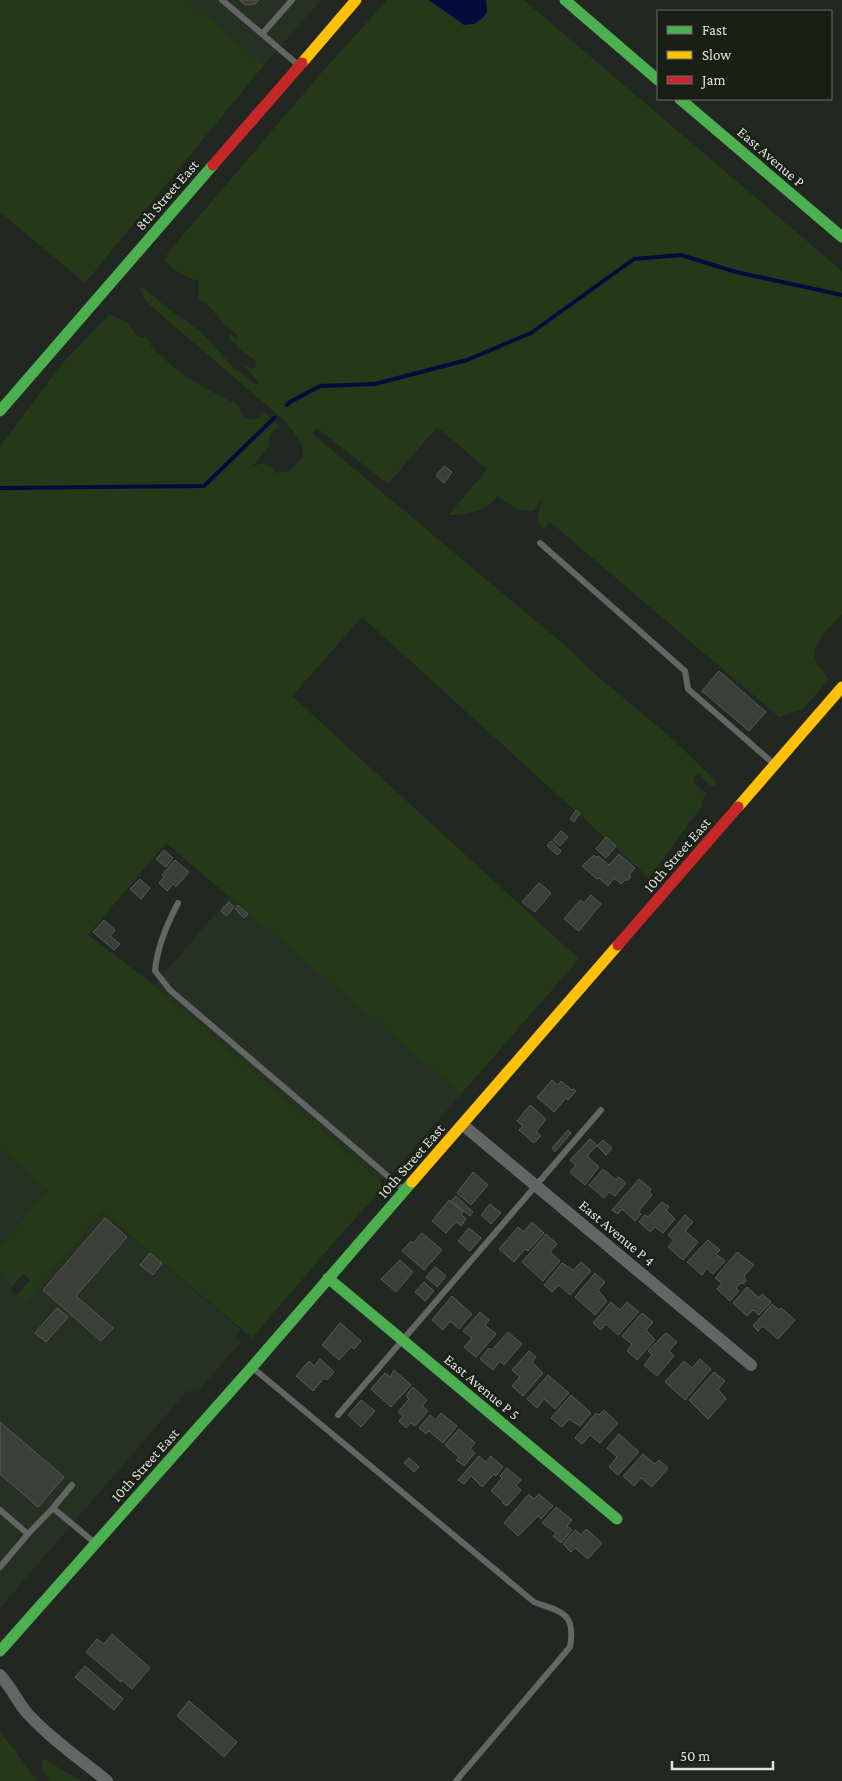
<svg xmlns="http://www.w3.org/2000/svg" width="842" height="1781" font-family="'Crimson Pro',serif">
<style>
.built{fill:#273123}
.green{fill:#243917}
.water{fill:#050b3c}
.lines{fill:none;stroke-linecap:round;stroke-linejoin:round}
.stream{stroke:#050b3c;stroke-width:4}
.building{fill:#3b3e39;stroke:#575b56}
.lane{stroke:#646565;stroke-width:6}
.street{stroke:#646565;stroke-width:12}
.fast{stroke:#4caf50;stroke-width:11}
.slow{stroke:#ffc107;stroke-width:11}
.jam{stroke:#c62828;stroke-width:11}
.labels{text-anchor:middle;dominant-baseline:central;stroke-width:4.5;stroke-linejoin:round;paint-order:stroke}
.street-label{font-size:15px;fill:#dde2db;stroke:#191f16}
</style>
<rect width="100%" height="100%" fill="#232721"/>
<path class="built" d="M188,0H321L264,65Z
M230,897L461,1094L392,1173L380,1180L154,985Z
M0,1149L48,1190L0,1245Z
M103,1212L241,1330L235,1337L241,1342L197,1392L187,1391L0,1608V1271L12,1281L10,1289L25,1303Z"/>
<path class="green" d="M0,0H188L264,65L85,283L0,212Z
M387,0H524L842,271V615C833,623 811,645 815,658C817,665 824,672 829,679L803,709L779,717L550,522L543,529C534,520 540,507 544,496L533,511C519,512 507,504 497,495C490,511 465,515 449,515L487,469L437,427L388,484L317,428L314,429L313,432L315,436L568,648L589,669L668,735L716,781V785L711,786L699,774L693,778L694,784L706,793L702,801L703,804L649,878L362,617L292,696L579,959L461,1094L166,843L88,935L154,985L380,1180L382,1189L342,1233L252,1338L103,1212L25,1303L17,1295L30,1280L23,1274L10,1289L11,1281L0,1271V1245L48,1190L0,1149V446L68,357L109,315L114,316L128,323L135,334L142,338L145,336L148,339L151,346L174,368L203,387L238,405L241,410L240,413L246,418L255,420L265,413L280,426L270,434L269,446L253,466L264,463L273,468L276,473L288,471L292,469L303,457C304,443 294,433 286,422L150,305L139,290L141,287H143L171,311L188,322L202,333L234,368L257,385L258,382L242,363L252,369L256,367L255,360L243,352L229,338V335H232L236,339L238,336L223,323L208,305L199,300C196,293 200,288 198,281C186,277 174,271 165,261L167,254L322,72Z
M0,1733L11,1745L37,1781H0Z
M45,1759L46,1760L81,1781H49L43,1770L42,1762Z"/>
<path class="water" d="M429,0H486L487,12L483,18L474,24L464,25Z"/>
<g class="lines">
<path class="stream" d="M287,405L290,402L320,386L375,384L467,360L531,333L634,259L681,255L736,272L842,295
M0,488L204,486L274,418"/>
</g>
<path class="building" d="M240,0H259L255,4L245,5Z
M444,466L452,472L444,483L436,476Z
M719,671L766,712L749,731L702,691Z
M576,810L580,813L574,822L570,819Z
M561,831L568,837L560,846L553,840Z
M606,837L616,846L606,858L596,849Z
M551,841L561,851L557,855L547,846Z
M164,850L173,858L166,867L156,859Z
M619,854L635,868L629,875L631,877L627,881L626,879L621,884L614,878L608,886L599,878L597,879L582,866L594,855L597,858L598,856L609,865Z
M175,860L189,872L176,887L173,884L167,891L159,883L164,877L162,875Z
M140,879L150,888L141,899L130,889Z
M539,883L551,893L535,912L522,902Z
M591,895L601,904L579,931L564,919L580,900L584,903Z
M229,902L234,907L227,916L221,911Z
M238,905L248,914L244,918L235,909Z
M104,920L115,930L110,936L120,944L114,950L93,932Z
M552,1080L558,1085L561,1081L572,1090L573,1089L576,1091L568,1100L566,1098L554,1112L537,1097Z
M530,1105L546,1119L536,1132L541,1136L534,1143L519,1130L523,1126L517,1121Z
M568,1130L571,1133L555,1152L552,1148Z
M590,1139L597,1145L587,1156L599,1167L585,1185L570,1172L576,1165L570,1160Z
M603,1140L612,1148L606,1155L597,1146Z
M603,1169L616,1180L619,1177L626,1183L615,1196L609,1192L604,1198L589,1185Z
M473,1172L488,1185L471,1205L457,1193Z
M639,1179L651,1189L649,1192L652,1195L638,1212L641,1214L635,1221L622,1209L618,1214L612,1210Z
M456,1196L473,1212L470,1216L451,1201Z
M449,1200L463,1212L461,1214L466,1219L461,1226L456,1222L446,1233L432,1221Z
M662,1202L669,1207L666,1210L675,1219L663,1233L655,1227L650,1232L639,1222L645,1215L648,1217Z
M490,1204L501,1213L491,1224L481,1215Z
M685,1215L693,1222L685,1231L698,1242L683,1260L668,1247L674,1240L668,1235Z
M105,1218L127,1237L76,1296L113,1328L101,1341L43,1290Z
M532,1222L544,1233L528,1251L525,1249L514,1262L499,1249L518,1227L524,1232Z
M469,1228L481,1238L470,1251L458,1241Z
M422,1233L442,1250L424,1270L402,1251L411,1241L413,1243Z
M546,1234L557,1244L550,1252L560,1261L543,1281L522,1262Z
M708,1240L720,1250L716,1254L725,1261L713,1274L707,1268L702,1275L687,1262Z
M737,1252L754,1265L744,1276L746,1281L742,1284L740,1283L736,1288L739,1291L730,1301L717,1289L722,1283L715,1278Z
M150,1253L162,1263L153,1275L140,1265Z
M400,1260L413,1272L396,1292L381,1279Z
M581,1262L591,1271L570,1295L559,1285L552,1292L544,1285L562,1263L573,1270Z
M435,1267L446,1276L437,1287L426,1277Z
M595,1273L605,1282L598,1290L607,1301L595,1315L575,1297Z
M424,1282L434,1291L425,1301L415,1292Z
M747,1287L759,1298L762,1294L771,1302L759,1315L753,1310L747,1316L733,1303Z
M452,1296L472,1314L459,1329L450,1321L443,1330L432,1320Z
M611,1302L620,1310L627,1302L639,1312L618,1335L606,1324L601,1330L593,1323Z
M772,1304L779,1310L781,1308L795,1320L778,1339L763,1326L758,1331L753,1326Z
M57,1308L68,1317L46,1342L35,1333Z
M480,1312L489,1320L485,1325L496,1334L476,1357L464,1347L472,1338L463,1331Z
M642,1313L653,1322L646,1330L655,1340L637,1360L627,1351L632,1344L622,1336Z
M340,1323L361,1341L354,1349L351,1347L339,1360L322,1345Z
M508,1332L522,1344L504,1365L500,1361L493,1370L480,1359L489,1348L492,1350Z
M666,1333L677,1342L669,1351L674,1356L657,1376L644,1365L652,1355L648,1351Z
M529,1351L536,1357L532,1362L543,1373L523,1396L512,1386L520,1377L512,1370Z
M320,1359L334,1372L327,1380L324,1378L313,1391L296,1376L309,1361L314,1366Z
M700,1359L711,1369L685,1400L665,1382L684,1361L692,1368Z
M394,1370L411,1385L391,1407L371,1389L385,1373L390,1377Z
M714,1372L725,1381L718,1389L726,1399L708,1419L689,1400Z
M548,1375L569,1393L555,1409L544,1399L537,1408L527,1399Z
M413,1387L427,1400L422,1406L428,1411L415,1426L411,1423L406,1428L399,1421L403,1416L398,1412L409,1399L406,1396Z
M571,1395L591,1413L580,1426L569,1419L562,1427L551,1418Z
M361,1400L375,1411L361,1427L348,1415Z
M604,1410L618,1423L600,1443L590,1435L582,1444L575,1438L596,1413L599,1415Z
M441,1413L457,1426L443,1443L429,1431L426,1434L419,1428L430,1415L436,1420Z
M0,1422L64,1477L38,1507L0,1474Z
M459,1429L475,1443L470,1449L475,1453L464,1466L456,1460L459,1457L445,1445Z
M619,1434L639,1452L618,1475L609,1467L617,1457L607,1448Z
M643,1454L655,1464L659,1460L668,1468L652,1487L641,1478L634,1486L623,1476Z
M479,1456L486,1462L491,1456L503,1467L496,1476L494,1474L482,1487L471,1476L464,1484L458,1480Z
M409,1458L419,1467L414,1472L404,1463Z
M507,1468L521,1480L516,1485L521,1490L508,1505L507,1504L506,1506L502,1502L503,1501L491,1491L502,1478L500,1476Z
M529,1494L534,1499L539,1494L553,1506L541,1519L538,1516L518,1536L504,1523Z
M556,1507L572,1520L567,1526L572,1530L561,1543L553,1536L556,1533L542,1523Z
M586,1529L602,1543L588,1559L575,1548L571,1552L563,1544L575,1530L581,1535Z
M112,1634L150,1668L132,1689L122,1680L121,1682L86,1652L97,1639L104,1644Z
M85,1666L123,1699L114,1710L75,1677Z
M189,1701L237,1742L224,1757L177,1716Z"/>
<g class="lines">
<path class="lane" d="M222,0L262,34L292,0
M262,34L297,64
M540,543L685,671L688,689L774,764
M178,903C167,924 157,947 155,971L170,990L404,1190
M253,1368L534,1602C562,1612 576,1613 570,1647L456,1781
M338,1415L601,1110
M53,1508L72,1485
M0,1510L28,1534L53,1508L95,1543
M0,1567L28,1534"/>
<path class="street" d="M463,1125L751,1365
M0,1675C11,1687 17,1701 27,1713C51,1739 80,1759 107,1781"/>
<path class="fast" d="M565,0L658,80
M680,99L842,237
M0,411L213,165
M328,1278L617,1519
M0,1651L252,1367L412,1182"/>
<path class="slow" d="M302,63L356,0
M738,807L842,687
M412,1182L618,945"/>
<path class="jam" d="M213,165L302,63
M618,945L738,807"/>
</g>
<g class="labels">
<g class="street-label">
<text transform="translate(771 157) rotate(41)">East Avenue P</text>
<text transform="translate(167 195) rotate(-49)">8th Street East</text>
<text transform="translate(677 855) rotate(-49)">10th Street East</text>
<text transform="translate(411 1161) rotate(-49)">10th Street East</text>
<text transform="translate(617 1233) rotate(40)">East Avenue P 4</text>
<text transform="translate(482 1387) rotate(40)">East Avenue P 5</text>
<text transform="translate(145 1465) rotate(-48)">10th Street East</text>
</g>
</g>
<rect x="657" y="10" width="175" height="90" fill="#191f16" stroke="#676d65"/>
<rect x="667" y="26" width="25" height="8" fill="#4caf50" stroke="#676d65"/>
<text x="702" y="35" font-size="15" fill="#dde2db">Fast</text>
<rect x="667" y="51" width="25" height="8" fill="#ffc107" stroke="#676d65"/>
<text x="702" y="60" font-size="15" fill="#dde2db">Slow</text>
<rect x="667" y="76" width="25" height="8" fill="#c62828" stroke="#676d65"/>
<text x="702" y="85" font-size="15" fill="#dde2db">Jam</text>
<path d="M672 1761v8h101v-8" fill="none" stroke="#dde2db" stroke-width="2.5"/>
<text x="680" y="1761" font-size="15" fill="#dde2db" stroke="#191f16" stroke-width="4" paint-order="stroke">50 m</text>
</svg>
